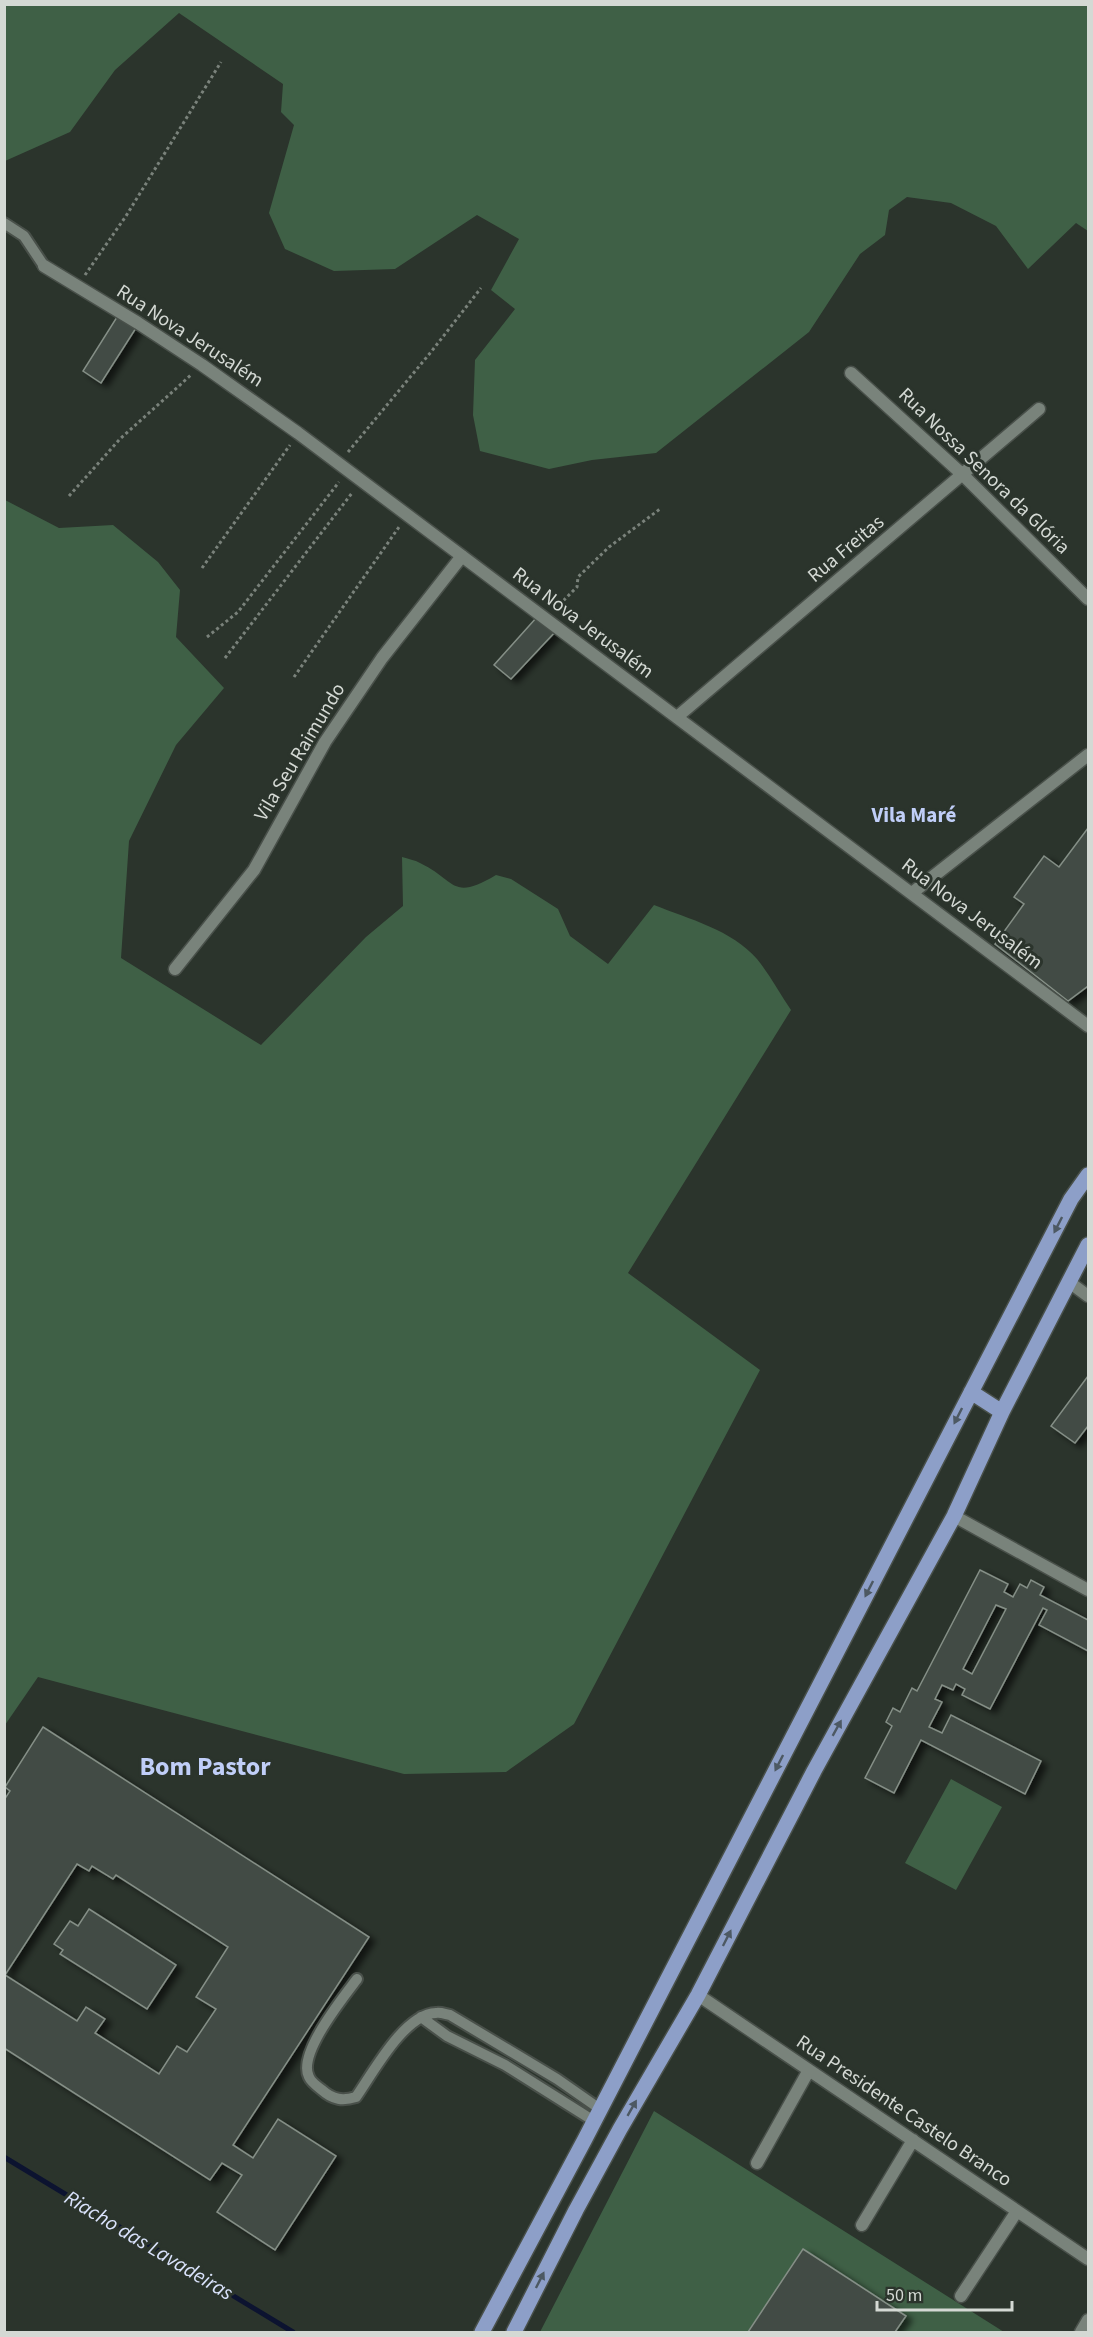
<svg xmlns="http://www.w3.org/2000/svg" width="1093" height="2337" font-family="'Source Sans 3',sans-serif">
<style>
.green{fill:#3f6046}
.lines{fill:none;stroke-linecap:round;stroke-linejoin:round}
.stream{stroke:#0c1330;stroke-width:5}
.building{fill:#424c44;stroke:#858f87;stroke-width:1.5;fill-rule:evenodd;filter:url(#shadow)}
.lane-casing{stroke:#49504a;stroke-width:14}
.street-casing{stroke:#49504a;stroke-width:15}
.primary-casing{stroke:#49504a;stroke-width:18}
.path{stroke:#7a827b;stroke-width:3;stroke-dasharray:3 3;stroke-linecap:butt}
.lane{stroke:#79837b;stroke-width:10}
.street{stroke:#79837b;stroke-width:12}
.primary{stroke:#8d9fc8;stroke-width:15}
.oneway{fill:#4d5963}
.labels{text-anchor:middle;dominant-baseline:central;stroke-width:6;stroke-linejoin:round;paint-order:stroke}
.street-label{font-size:20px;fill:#d4d9d4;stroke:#2b342c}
.neighbourhood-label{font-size:21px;font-weight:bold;fill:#c0cef8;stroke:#2b342c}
.water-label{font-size:21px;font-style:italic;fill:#dae3fc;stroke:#2b342c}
.district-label{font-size:26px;font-weight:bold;fill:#c0cef8;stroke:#2b342c}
</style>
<defs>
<filter id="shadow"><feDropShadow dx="6" dy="4" stdDeviation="3" flood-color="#0009"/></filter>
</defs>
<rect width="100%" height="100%" fill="#2b342c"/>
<path class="green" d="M5,4L1088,5V231L1076,223L1028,269L996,226L951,203L907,197L889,210L885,235L860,254L809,332L656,453L592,460L549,469L480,451L473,415L475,360L515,309L491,290L519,239L477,215L395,269L334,271L285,249L269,213L294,125L281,112L283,84L179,13L115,70L70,132L5,161Z
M5,500L59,528L113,525L158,562L180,590L176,637L224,688L176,745L129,841L121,958L261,1045L366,937L403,906L402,857C408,859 415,860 420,863C456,880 451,902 496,875L511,879L558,909L570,936L608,964L654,905C689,919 732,930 757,959C770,975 780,994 791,1010L628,1273L760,1370L574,1724L506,1772L404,1774L38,1677L5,1725Z
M951,1779L1002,1807L956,1890L905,1863Z
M654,2111L1004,2332H540Z"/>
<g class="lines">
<path class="stream" d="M4,2157L293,2332"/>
</g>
<path class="building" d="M117,317L136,328L101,383L83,371Z
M537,617L556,631L511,679L494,665Z
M1088,828V986L1068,1001L995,944L1024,904L1014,897L1044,856L1059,867Z
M1088,1376V1426L1075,1443L1051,1426Z
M980,1570L1008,1584L1004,1592L1013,1597L1020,1584L1027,1588L1031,1580L1044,1587L1040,1595L1088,1620V1651L1039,1625L1047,1610L1043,1608L990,1709L962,1695L965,1689L956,1684L953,1690L942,1685L935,1699L942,1702L929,1727L942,1733L951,1715L1041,1761L1025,1794L921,1740L894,1793L865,1778L892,1726L886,1722L893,1708L900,1712L912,1688L917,1691ZM996,1605L1006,1609L972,1674L963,1669Z
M43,1727L369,1937L233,2145L253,2158L278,2119L336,2156L275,2250L217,2212L242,2175L222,2163L210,2180L4,2048V1800L10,1791L5,1787ZM77,1864L89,1871L92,1866L113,1879L116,1875L228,1947L196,1997L216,2009L187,2052L177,2046L159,2074L95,2033L105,2019L86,2007L77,2021L5,1975Z
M89,1909L176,1965L147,2009L60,1954L63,1950L54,1944L70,1921L78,1926Z
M803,2249L906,2316L895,2332H748Z"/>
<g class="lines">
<g class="lane-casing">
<path id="lane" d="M4,223L24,236L44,266
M357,1979C343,1998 297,2054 309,2077C311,2082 318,2087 322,2090C333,2100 343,2101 356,2097C373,2073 404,2014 436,2013C440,2012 445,2014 450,2015L557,2079L600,2109
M421,2017L447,2036L505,2065L594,2121"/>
</g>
<g class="street-casing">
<path id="street" d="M44,266L138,323L202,365L298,433L1088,1026
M851,373L963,475L1088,599
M677,717L1039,409
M912,893L1088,755
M175,969L254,870L325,742L382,658L462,556
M1069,1282L1088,1296
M954,1516L1088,1590
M698,1995L1088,2259
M757,2163L809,2070
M862,2225L913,2140
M961,2296L1017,2211
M1081,2332L1088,2320"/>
</g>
<g class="primary-casing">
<path id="primary" d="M971,1392L1002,1412
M482,2332L585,2139L1071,1199L1088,1175
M514,2332L576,2210L620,2129L698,1995L814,1771L954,1516L1002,1412L1088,1245"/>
</g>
<path class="path" d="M85,275L126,216L221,62
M348,452L431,352L481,288
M69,496L120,439L191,375
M202,568L290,445
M555,609L577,587L578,577L609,547L660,509
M207,637L238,612L339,482
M225,658L352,493
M294,677L399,527"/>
<use href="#lane" class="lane"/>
<use href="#street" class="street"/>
<use href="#primary" class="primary"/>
</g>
<defs><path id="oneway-solid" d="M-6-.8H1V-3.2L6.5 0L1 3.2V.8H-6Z" transform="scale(1.5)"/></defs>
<g class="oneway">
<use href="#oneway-solid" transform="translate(1058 1225) rotate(117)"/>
<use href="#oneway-solid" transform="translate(958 1416) rotate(117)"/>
<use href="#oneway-solid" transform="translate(869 1589) rotate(117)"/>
<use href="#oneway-solid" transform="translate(837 1728) rotate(-61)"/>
<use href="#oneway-solid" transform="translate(779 1763) rotate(117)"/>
<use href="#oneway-solid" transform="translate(727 1938) rotate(-63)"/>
<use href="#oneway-solid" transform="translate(632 2108) rotate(-60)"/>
<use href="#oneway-solid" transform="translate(540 2280) rotate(-63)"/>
</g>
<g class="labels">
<g class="street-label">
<text transform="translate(190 336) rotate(33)">Rua Nova Jerusalém</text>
<text transform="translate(984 471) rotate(44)">Rua Nossa Senora da Glória</text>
<text transform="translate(846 549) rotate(-40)">Rua Freitas</text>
<text transform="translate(583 623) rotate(37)">Rua Nova Jerusalém</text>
<text transform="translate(300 752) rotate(-59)">Vila Seu Raimundo</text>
<text transform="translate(972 914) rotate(37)">Rua Nova Jerusalém</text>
<text transform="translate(904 2111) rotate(34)">Rua Presidente Castelo Branco</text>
</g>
<g class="neighbourhood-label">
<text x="914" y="815">Vila Maré</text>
</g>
<g class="water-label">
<text transform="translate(149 2245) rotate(31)">Riacho das Lavadeiras</text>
</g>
<g class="district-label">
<text x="205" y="1766">Bom Pastor</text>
</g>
</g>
<rect width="1093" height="2337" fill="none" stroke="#d4d9d4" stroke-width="12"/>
<path d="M877 2301v9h135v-9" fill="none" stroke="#d4d9d4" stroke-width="3"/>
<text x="886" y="2301" font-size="18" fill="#d4d9d4" stroke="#2b342c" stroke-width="4.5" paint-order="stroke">50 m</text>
</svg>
